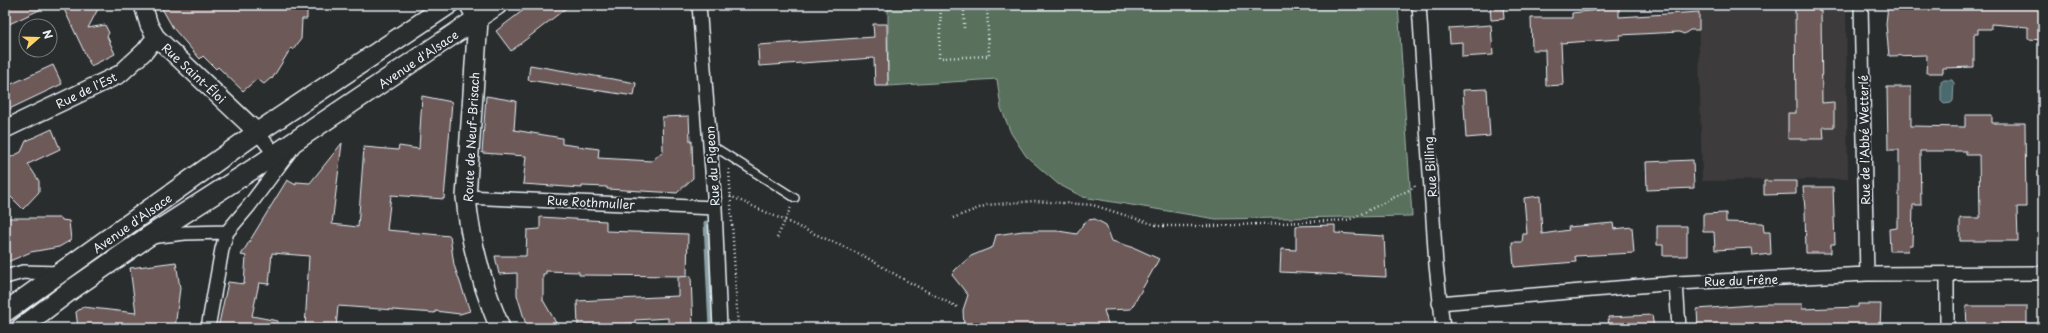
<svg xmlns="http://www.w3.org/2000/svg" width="2048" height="333" font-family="'Playpen Sans',sans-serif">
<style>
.built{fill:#3e3a3b}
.green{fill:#58705c;stroke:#a0b0aa}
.water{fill:#4c6a6e;stroke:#8aa0a5}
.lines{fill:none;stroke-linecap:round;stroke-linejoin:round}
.stream{stroke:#8aa0a5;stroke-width:5}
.building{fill:#6d5a59;stroke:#e8f1f8}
.service-casing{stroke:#e8f1f8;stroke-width:10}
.minor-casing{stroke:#e8f1f8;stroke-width:16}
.tertiary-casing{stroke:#e8f1f8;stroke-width:20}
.secondary-casing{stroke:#e8f1f8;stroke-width:22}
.path{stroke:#e8f1f8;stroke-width:2.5;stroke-dasharray:1 3;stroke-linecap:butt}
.service{stroke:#2a2d2e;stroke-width:7}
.minor{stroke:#2a2d2e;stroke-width:13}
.tertiary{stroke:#2a2d2e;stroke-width:17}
.secondary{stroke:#2a2d2e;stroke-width:19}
.labels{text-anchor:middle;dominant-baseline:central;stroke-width:4;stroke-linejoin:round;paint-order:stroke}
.street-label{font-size:12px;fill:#e8f1f8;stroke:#2a2d2e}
</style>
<rect width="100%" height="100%" fill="#2a2d2e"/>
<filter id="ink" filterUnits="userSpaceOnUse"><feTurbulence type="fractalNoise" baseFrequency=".025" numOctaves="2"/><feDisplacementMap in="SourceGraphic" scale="8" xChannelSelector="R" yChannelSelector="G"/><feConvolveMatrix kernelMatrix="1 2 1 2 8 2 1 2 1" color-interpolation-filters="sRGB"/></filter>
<g filter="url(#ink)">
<path class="built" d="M1698,5H1846L1848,179L1702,181Z"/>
<path class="green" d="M888,5H1398L1412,216L1216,219L1083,197L1058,184L1026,156L1011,133L1001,108L997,79L888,86Z"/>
<path class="water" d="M1944,80H1952L1954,83L1953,101L1951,103L1944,104L1941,101V82Z"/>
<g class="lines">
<path class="stream" d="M706,223L711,328"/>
</g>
<path class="building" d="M5,5H50L5,26Z
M62,5H100L88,28L105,25L109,33L107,36L115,54L91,66Z
M160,5H307V19H302L301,39L293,50L291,48L272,79L271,78L264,84L257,79L243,91L218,67L216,69L203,56L200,59L173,28Z
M530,5H570L511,51L496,31Z
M1490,5H1503L1504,19L1491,20Z
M1598,5H1619V17L1699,12V30H1690L1684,34L1679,32L1620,35V39L1561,43L1563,85L1546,86L1545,50H1532L1531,18H1572V13L1598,10Z
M1888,5L2043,7V40L2028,39V27L1991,24V29H1978V34H1974V67L1943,68V73H1926L1927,55L1889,56L1886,24Z
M1795,9H1821L1822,103L1834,102V127H1823L1824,139H1788V113H1796Z
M873,24H887L888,86H875L874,58L759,66L758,45L874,37Z
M1491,25L1493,55L1462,57V42L1450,43L1449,28Z
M53,65L62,84L5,111V87Z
M530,65L636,83L634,96L528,80Z
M1887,87H1911V126L1965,127V115H1992V123H2025L2026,207H2017L2018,241H1960V218H1980L1979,155H1966V151H1920L1921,205H1913L1912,245H1909L1908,251H1890L1889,229L1897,228V219H1899V150H1888Z
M1487,89L1490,136L1466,138L1463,90Z
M422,96L452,102L444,199L391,195L387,230L450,236L454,265L470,311L460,314L435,311V313L338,306L336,328H305L309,256L272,253L269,284L259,283L252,316L278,321L277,328H218L228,282L244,284L246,256L241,255L287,180L296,185V182L310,183L342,143L332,224L358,227L364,147L398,150L399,146L419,149Z
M486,96L516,101L514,130L562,138V144L599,149L598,158L652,161L663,151L662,117L689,116L690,141H692L693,178L677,193L607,189V187L582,186V188L523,184L526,156L482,153Z
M52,129L60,149L28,164L39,181V192L23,209L5,191V160L21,152L26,141Z
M1693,160L1694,188L1647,190L1646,162Z
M1764,181H1796V194L1764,195Z
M1803,187H1833L1835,244H1831V253H1806L1805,209Z
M1540,196L1542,234L1569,230L1568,227L1613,223L1614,229L1632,227L1634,253L1575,256L1576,262L1514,267L1512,242H1522L1523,234H1527L1524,198Z
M1726,213V222L1763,223L1764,232H1770L1771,254L1753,256L1752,248L1715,250L1714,232H1703V214Z
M540,217L606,221V231L688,234L687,276L579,275V272L546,271V274H543V300L559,328H527L517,295V273L499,274L495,256H526L527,230L540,229Z
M5,218H61L62,220L69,221L71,240L59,247L31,252L5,263Z
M1095,219L1106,225L1112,241L1135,248L1159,259L1131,309L1104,310L1109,328H964L963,310L968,295L952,275L955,270L971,256L993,247L996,235L1023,231H1058L1077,234L1083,224L1088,220Z
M1335,225V233L1384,236L1386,277L1280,272L1281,249L1296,250V226Z
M1657,226H1687V256H1663V245H1657Z
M176,262L180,288L175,328H78L76,312L83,307L136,313L130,268Z
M691,276L693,328H668V318L635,320V323L578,326L577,301L678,296V277Z
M1765,304H1802V309L1858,307V304H1881L1880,328H1698L1697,309Z
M1966,306H2027V328H1967Z
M1652,315L1654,328H1609L1608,317Z"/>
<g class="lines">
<g class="service-casing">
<path id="service" d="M710,144L795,198"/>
</g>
<g class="minor-casing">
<path id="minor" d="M699,5L715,208L720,328
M1419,5L1436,265L1443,328
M1861,5L1867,274
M258,133L280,161
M466,197L715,208
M150,237L185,233L227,232
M5,277L23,272L60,273
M1676,283L1679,328
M1439,303L1676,283L1867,274L2043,273
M208,328L222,249L227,232L249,206L293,147
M1947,328V274"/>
</g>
<g class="tertiary-casing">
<path id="tertiary" d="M143,5L149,25L156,37L258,133
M5,129L120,74L145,51L156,37"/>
</g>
<g class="secondary-casing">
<path id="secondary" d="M470,5L478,20L466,197C470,243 482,285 500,328
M5,312L255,134L448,5
M21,328L71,290L146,238L261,164L497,5"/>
</g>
<path class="path" d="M941,5L939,58L989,56L987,5
M964,28V5
M729,169L738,328
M730,196L864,256L903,279L957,307
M953,218L987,205L1034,201L1093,205L1159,226H1213L1349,220L1415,187L1414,185
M777,238L791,207"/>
<use href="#service" class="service"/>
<use href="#minor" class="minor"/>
<use href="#tertiary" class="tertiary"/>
<use href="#secondary" class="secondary"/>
</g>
</g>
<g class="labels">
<g class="street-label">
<text transform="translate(418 59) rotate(-34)">Avenue d'Alsace</text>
<text transform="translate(194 73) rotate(43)">Rue Saint-Éloi</text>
<text transform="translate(86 90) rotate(-26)">Rue de l'Est</text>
<text transform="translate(471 137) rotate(-87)">Route de Neuf-Brisach</text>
<text transform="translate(1864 140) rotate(-91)">Rue de l'Abbé Wetterlé</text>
<text transform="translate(712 166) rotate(-94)">Rue du Pigeon</text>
<text transform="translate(1430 167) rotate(-94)">Rue Billing</text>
<text transform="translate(591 202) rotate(3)">Rue Rothmuller</text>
<text transform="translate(132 223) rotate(-35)">Avenue d'Alsace</text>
<text transform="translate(1741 280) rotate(-2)">Rue du Frêne</text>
</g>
</g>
<rect width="2048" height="333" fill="none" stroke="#2a2d2e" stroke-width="20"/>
<rect x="10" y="10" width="2028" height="313" fill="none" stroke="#e8f1f8" stroke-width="1.5" filter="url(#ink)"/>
<g transform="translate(38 38) rotate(70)"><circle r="19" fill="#2a2d2e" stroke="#767b7f"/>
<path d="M0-3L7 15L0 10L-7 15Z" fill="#ffd166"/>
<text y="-6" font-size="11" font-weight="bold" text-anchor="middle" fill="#e8f1f8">N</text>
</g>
</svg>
